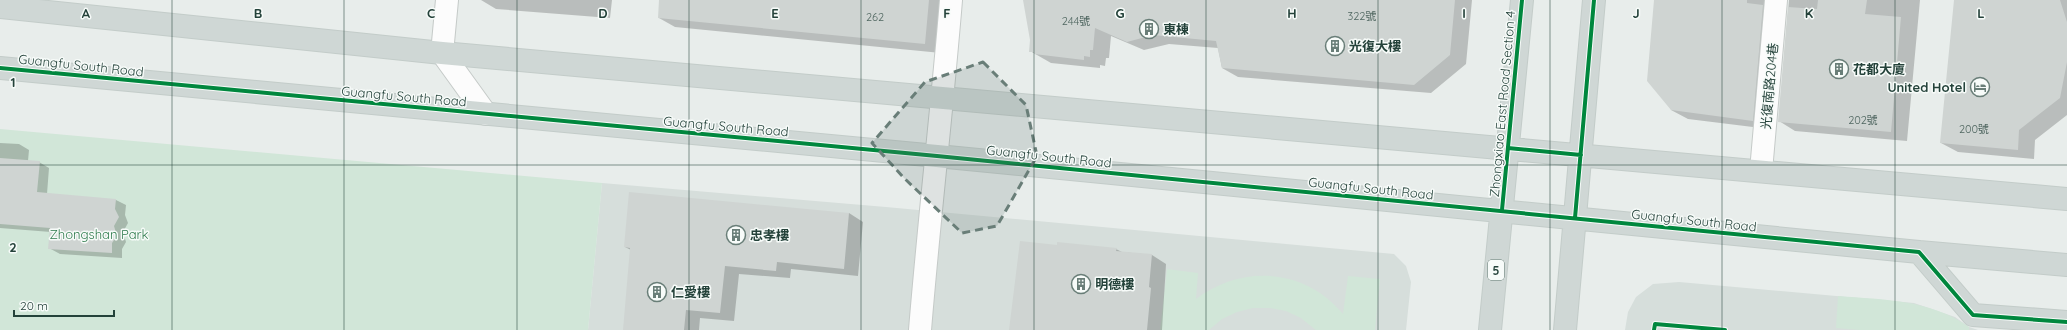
<svg xmlns="http://www.w3.org/2000/svg" width="2067" height="330" font-family="Quicksand,'Noto Sans TC',sans-serif">
<style>
.built{fill:#d6dedb}
.green{fill:#d1e6d8}
.shadow{fill:#0003}
.building{fill:#cfd4d2}
.lines{fill:none;stroke-linecap:round;stroke-linejoin:round}
.minor-casing{stroke:#c5cac8;stroke-width:24}
.major-casing{stroke:#c3ccc9;stroke-width:24}
.minor{stroke:#fcfcfc;stroke-width:22}
.major{stroke:#cfd7d5;stroke-width:22}
.cycleway-casing{stroke:#f7fbf9;stroke-width:6}
.cycleway{stroke:#00873e;stroke-width:4}
.marked{fill:#697e78;fill-opacity:0.2;stroke:#697e78;stroke-width:3;stroke-dasharray:8 5;stroke-linejoin:round}
.grid{fill:none;stroke:#24423a;stroke-width:1;stroke-opacity:0.55}
.labels{text-anchor:middle;dominant-baseline:central;stroke-width:3;stroke-linejoin:round;paint-order:stroke}
.number-label{font-size:11px;fill:#506761}
.shield{fill:#f7fbf9;stroke:#637a73;stroke-width:1}
.shield-label{font-size:12px;font-weight:bold;fill:#24423a}
.poi-label{font-size:13px;font-weight:bold;fill:#24423a;stroke:#f7fbf9;text-anchor:start}
.street-label{font-size:13px;fill:#24423a;stroke:#f7fbf9}
.park-label{font-size:13px;fill:#2d7a4b;stroke:#f7fbf9}
.grid-label{font-size:13px;text-anchor:middle;font-weight:bold;fill:#24423a;stroke:#f7fbf9;stroke-width:3;stroke-linejoin:round;paint-order:stroke}
</style>
<rect width="100%" height="100%" fill="#e8edeb"/>
<path class="built" d="M602,183L886,207L1394,254L1406,266L1411,282L1406,330H588Z
M1679,282L1914,303L1955,317L1969,327L1978,330H1625L1628,312L1636,297L1653,284Z"/>
<path class="green" d="M0,129L602,183L588,330H0Z
M1167,269L1198,273L1196,299C1242,264 1305,268 1343,314L1348,276L1380,279L1375,330H1316L1301,318L1286,311L1270,308H1253L1237,312L1222,319L1209,330H1160Z
M1838,296C1885,300 1929,299 1969,327V330H1860L1836,328Z"/>
<path class="shadow" d="M481,0H612L610,18L496,9Z
M659,0H945L941,53L675,27L659,18Z
M1030,0H1472L1466,64L1431,93L1238,77L1222,68L1218,48L1169,44L1144,50L1111,36L1109,58H1106L1105,66L1100,65V68L1051,63L1030,51Z
M1655,0H1785L1769,129L1688,119L1671,110Z
M1789,0H1920L1907,141L1795,131L1779,121Z
M1955,0H2067V115L2035,140L2034,159L1958,152L1941,143Z
M0,143L19,144L29,150L28,161L39,162L49,168L47,194L116,200L126,205L125,215L128,223L123,232L126,242L122,249V258L60,254L49,248L51,232L0,228Z
M849,213L863,222L858,276L791,269L790,278L739,274L734,321L700,318L699,330H624L631,250L625,247Z
M1058,246L1116,249L1122,252L1152,255L1166,264L1162,330H1010Z"/>
<path class="building" d="M659,0H929L925,44L658,18Z
M1023,0H1455L1450,55L1414,85L1222,68L1216,41L1153,35L1127,42L1095,28L1093,50H1090V57L1084,56V60L1034,54V52H1029L1030,40Z
M1654,0H1747V3L1763,5L1753,121L1671,110L1647,81Z
M1818,0H1867L1865,14L1901,17L1891,132L1778,122L1788,7L1817,9Z
M1954,0H2060L2067,22V62L2060,98L2019,130L2018,150L1940,143Z
M0,158L40,161L37,192L116,199L115,209L119,217L114,226L117,236L112,243V253L48,249L50,228L0,224Z
M629,192L849,213L844,269L777,262L776,271L725,266L720,313L686,310L684,330H623L630,248L624,247Z
M1020,241L1057,245V242L1117,248L1116,251L1152,254L1149,287L1151,288L1147,330H1009Z"/>
<g class="lines">
<g class="minor-casing">
<path id="minor" d="M447,0L442,53L486,114
M1761,171L1776,0
M920,330C929,220 942,110 951,0"/>
</g>
<g class="major-casing">
<path id="major" d="M0,7L442,53L2067,199
M0,68L937,156L1919,252L1973,315L2067,322
M1919,252L2067,265
M1490,330L1522,0
M1565,330L1594,0"/>
</g>
<use href="#minor" class="minor"/>
<use href="#major" class="major"/>
<g class="cycleway-casing">
<path id="cycleway" d="M0,68L937,156L1919,252L1973,315L2067,322
M1508,148L1581,155
M1502,210L1522,0
M1575,218L1594,0
M1654,330L1655,324L1725,330"/>
</g>
<use href="#cycleway" class="cycleway"/>
</g>
<path class="marked" d="M983,62L1026,105L1037,156L997,226L962,233L904,178L872,143L925,82Z"/>
<path class="grid" d="M172,0V330M344,0V330M517,0V330M689,0V330M861,0V330M1034,0V330M1206,0V330M1378,0V330M1550,0V330M1722,0V330M1895,0V330M0,165H2067"/>
<defs>
<g id="building-ring" transform="scale(1)"><circle r="9.5" fill="#f7fbf9" stroke="#697e78" stroke-width="1.5"/><path d="M-4-6H4V6H1V3H-1V6H-4ZM-2.5-4.3h1.7v1.8h-1.7ZM.8-4.3h1.7v1.8H.8ZM-2.5-1h1.7V.8h-1.7ZM.8-1h1.7V.8H.8Z" fill="#697e78"/></g>
<g id="hotel-ring" transform="scale(1)"><circle r="9.5" fill="#f7fbf9" stroke="#697e78" stroke-width="1.5"/><path d="M-6-4.5h1.5V1H6V5H4.5V3h-9V5H-6ZM-4 0a1.8 1.8 0 1 1 3.6 0ZM.5 0V-2.5h3Q6-2.5 6 0Z" fill="#697e78"/></g>
</defs>
<g fill-rule="evenodd">
<use href="#building-ring" x="1149" y="29"/>
<use href="#building-ring" x="1335" y="46"/>
<use href="#building-ring" x="1839" y="69"/>
<use href="#hotel-ring" x="1980" y="87"/>
<use href="#building-ring" x="736" y="235"/>
<use href="#building-ring" x="1081" y="284"/>
<use href="#building-ring" x="657" y="292"/>
</g>
<g class="labels">
<g class="number-label">
<text x="1362" y="16">322號</text>
<text x="875" y="17">262</text>
<text x="1076" y="21">244號</text>
<text x="1863" y="120">202號</text>
<text x="1974" y="129">200號</text>
</g>
<rect class="shield" x="1488" y="260" width="16" height="20" rx="3"/>
<g class="shield-label">
<text x="1496" y="270">5</text>
</g>
<g class="poi-label">
<text x="1163" y="29">東棟</text>
<text x="1349" y="46">光復大樓</text>
<text x="1853" y="69">花都大廈</text>
<text x="1966" y="87" text-anchor="end">United Hotel</text>
<text x="750" y="235">忠孝樓</text>
<text x="1095" y="284">明德樓</text>
<text x="671" y="292">仁愛樓</text>
</g>
<g class="street-label">
<text transform="translate(81 65) rotate(6)">Guangfu South Road</text>
<text transform="translate(1769 86) rotate(-85)">光復南路204巷</text>
<text transform="translate(404 96) rotate(5)">Guangfu South Road</text>
<text transform="translate(1502 104) rotate(-85)">Zhongxiao East Road Section 4</text>
<text transform="translate(726 126) rotate(5)">Guangfu South Road</text>
<text transform="translate(1049 156) rotate(6)">Guangfu South Road</text>
<text transform="translate(1371 188) rotate(6)">Guangfu South Road</text>
<text transform="translate(1694 220) rotate(6)">Guangfu South Road</text>
</g>
<g class="park-label">
<text x="99" y="234">Zhongshan Park</text>
</g>
</g>
<g class="grid-label">
<text x="86" y="18">A</text>
<text x="258" y="18">B</text>
<text x="431" y="18">C</text>
<text x="603" y="18">D</text>
<text x="775" y="18">E</text>
<text x="947" y="18">F</text>
<text x="1120" y="18">G</text>
<text x="1292" y="18">H</text>
<text x="1464" y="18">I</text>
<text x="1636" y="18">J</text>
<text x="1809" y="18">K</text>
<text x="1981" y="18">L</text>
<text x="13" y="87">1</text>
<text x="13" y="252">2</text>
</g>
<path d="M14 310v6h100v-6" fill="none" stroke="#24423a" stroke-width="2"/>
<text x="20" y="310" font-size="12" fill="#24423a" stroke="#f7fbf9" stroke-width="3" paint-order="stroke">20 m</text>
</svg>
